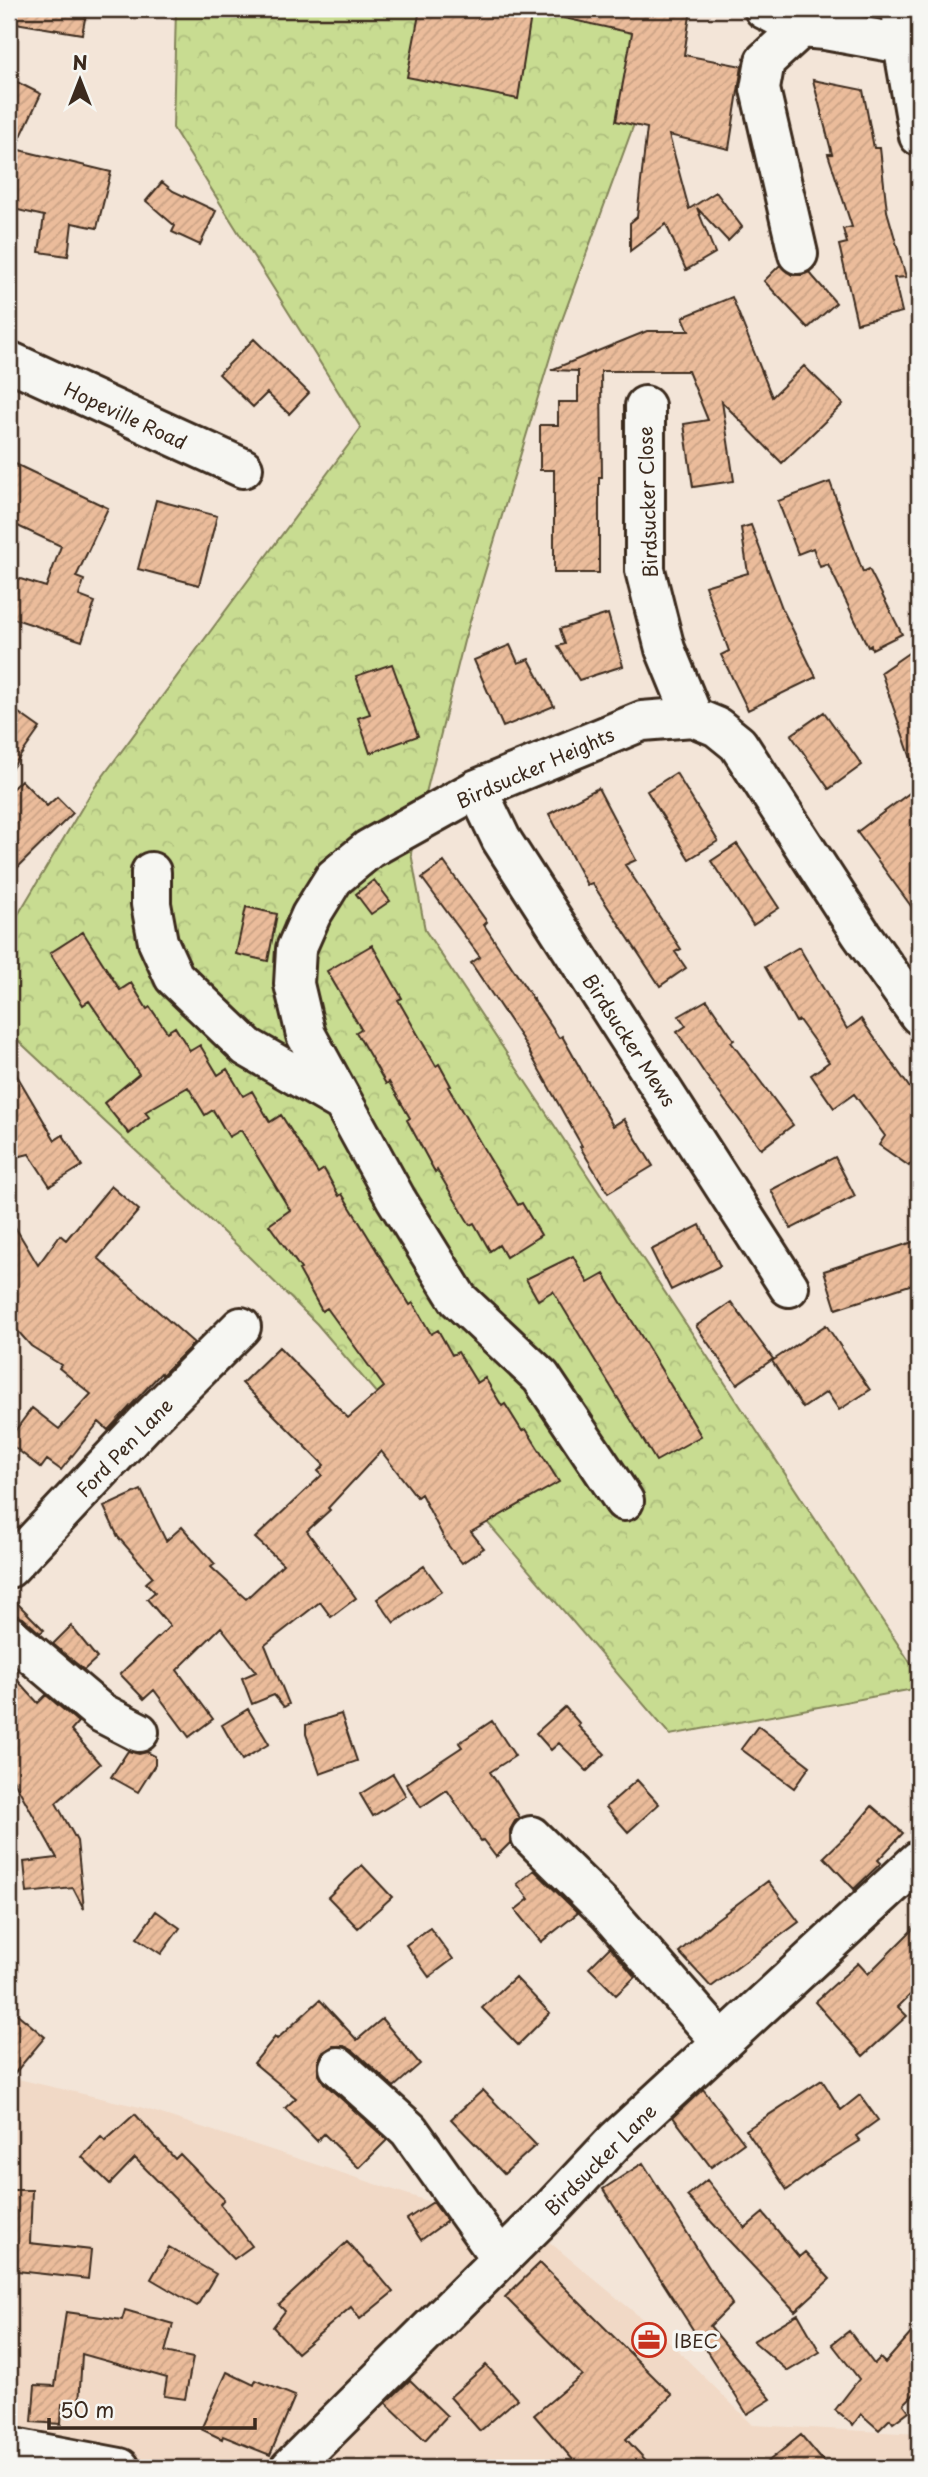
<svg xmlns="http://www.w3.org/2000/svg" width="928" height="2477" font-family="'Playpen Sans',sans-serif">
<style>
.built{fill:#f1d9c6}
.forest{fill:url(#forest-crowns);stroke:#828358;stroke-width:2}
.building{fill:url(#building-hatch);stroke:#3b2a1e;stroke-width:2}
.lines{fill:none;stroke-linecap:round;stroke-linejoin:round}
.minor-casing{stroke:#3b2a1e;stroke-width:44}
.major-casing{stroke:#3b2a1e;stroke-width:44}
.minor{stroke:#f6f6f2;stroke-width:38}
.major{stroke:#f6f6f2;stroke-width:38}
.labels{text-anchor:middle;dominant-baseline:central;stroke-width:7;stroke-linejoin:round;paint-order:stroke}
.street-label{font-size:19px;fill:#3b2a1e;stroke:#f6f6f2}
.poi-label{font-size:19px;fill:#3b2a1e;stroke:#f6f6f2;text-anchor:start}
</style>
<defs>
<pattern id="forest-crowns" width="20" height="18" patternUnits="userSpaceOnUse" patternTransform="scale(1.75)"><rect width="20" height="18" fill="#c8dc91"/><path d="M2 6a3 3 0 1 1 6 0M12 15a3 3 0 1 1 6 0" fill="none" stroke="#adbd7d"/></pattern>
<pattern id="building-hatch" width="6" height="6" patternUnits="userSpaceOnUse" patternTransform="scale(1.75)"><rect width="6" height="6" fill="#ebbc9b"/><path d="M-1 1l2-2M0 6l6-6M5 7l2-2" fill="none" stroke="#caa285"/></pattern>
</defs>
<rect width="100%" height="100%" fill="#f3e5d8"/>
<filter id="ink" filterUnits="userSpaceOnUse"><feTurbulence type="fractalNoise" baseFrequency=".0143" numOctaves="2"/><feDisplacementMap in="SourceGraphic" scale="14" xChannelSelector="R" yChannelSelector="G"/><feConvolveMatrix kernelMatrix="1 2 1 2 8 2 1 2 1" color-interpolation-filters="sRGB"/></filter>
<g filter="url(#ink)">
<path class="built" d="M9,2077L140,2107L547,2240L663,2336L753,2425L919,2434V2468H9Z"/>
<path class="forest" d="M176,9H661L641,105L558,331L464,641L411,853L425,930L919,1676V1688L670,1735L317,1324L242,1250L9,1032V925L16,918L92,791L361,428L173,128Z"/>
<path class="building" d="M9,9H87L82,34L9,22Z
M420,9H532L518,99L407,77Z
M565,9H691L684,55L742,66L729,149L669,135L689,209L716,192L742,227L728,241L697,208L715,253L686,270L666,224L630,251V223L637,217L647,128L616,121L632,33L564,18Z
M9,78L41,94L15,149L111,172L97,228L72,223L68,256L39,252L44,216L9,208Z
M813,80L863,90L874,148H880L887,211L906,277L894,278L902,312L857,323L839,245L847,243L843,229L852,227L828,154H832Z
M162,182L173,191L216,211L200,245L172,232L175,226L146,201Z
M780,265L792,275H802L809,272L836,303L808,328L764,281Z
M732,297L772,397L804,366L843,404L782,463L722,402L734,481L693,487L684,424L708,420L688,371H601L602,477H599V573H554V470H540V425H558V402H578V371L551,370L647,331H689L683,317Z
M254,339L309,393L289,414L267,393L253,407L219,374Z
M9,461L108,508L76,577L84,580L79,596L95,602L82,641L9,617V594L14,577L46,587L61,546L9,522Z
M830,482L863,572L869,569L902,634L872,649L871,645L868,647L828,564L820,567L813,548L798,554L778,501Z
M156,500L217,516L199,585L138,569Z
M751,525L782,608L816,677L748,710L721,655L729,651L705,586L748,573L741,528Z
M608,614L623,666L579,680L558,646L565,644L560,629Z
M510,645L518,663L529,659L554,706L503,727L474,660Z
M910,652L919,670V773H916L881,672Z
M392,664L418,736L370,753L358,718L370,714L356,676Z
M9,706L40,728L9,772Z
M824,712L862,765L829,789L791,735Z
M676,773L718,841L689,859L647,791Z
M21,780L47,806L57,797L73,813L9,876V792Z
M919,786V917L857,832Z
M598,788L636,860L625,865L681,949L675,952L686,968L660,986L592,883L587,885L549,814Z
M737,844L779,908L753,925L711,861Z
M444,862L487,922L484,925L559,1038L562,1036L613,1126L624,1119L653,1166L608,1193L580,1147L582,1146L522,1039L471,963L480,957L422,878Z
M374,880L390,901L371,914L356,894Z
M246,907L277,914L268,961L236,954Z
M83,932L120,990L131,983L147,1009L150,1007L167,1032L175,1027L190,1051L200,1045L218,1075L227,1069L243,1096L252,1091L270,1122L281,1115L318,1173L324,1169L339,1196L342,1194L410,1305L413,1303L431,1334L438,1330L452,1355L458,1352L477,1383L485,1378L502,1406L505,1404L522,1431L526,1429L559,1482L471,1532L484,1548L462,1563L447,1544L421,1494L417,1497L381,1451L328,1508L330,1510L307,1531L356,1598L331,1617L320,1602L265,1645L289,1704L284,1707L274,1695L252,1704L242,1678L256,1672L221,1627L177,1670L213,1719L189,1737L154,1690L144,1699L120,1674L170,1626L147,1599L155,1592L146,1583L153,1577L118,1537L104,1507L141,1490L166,1541L182,1527L215,1564L211,1567L246,1599L283,1564L255,1538L322,1475L318,1471L324,1465L242,1383L279,1347L348,1418L384,1387L327,1308L322,1311L299,1270L301,1269L269,1225L290,1210L241,1130L229,1137L213,1110L205,1115L188,1087L145,1112L149,1117L129,1134L104,1103L139,1074L89,1001L83,1005L50,953Z
M372,945L402,998L398,1000L436,1066L439,1064L451,1086L448,1087L485,1151L518,1205L522,1203L541,1235L506,1257L499,1245L490,1251L474,1223L470,1225L437,1170L435,1172L407,1120L410,1118L389,1082L386,1084L373,1061L356,1032L361,1029L327,971Z
M799,947L847,1029L861,1019L912,1091L919,1095V1151L909,1166L879,1145L885,1136L854,1094L834,1108L811,1075L829,1062L799,1020L796,1022L765,967Z
M707,1000L734,1040L731,1042L793,1125L761,1149L705,1074L677,1032L686,1026L679,1016Z
M9,1062L55,1140L63,1135L82,1166L50,1186L29,1154L9,1159Z
M835,1157L855,1196L791,1229L771,1190Z
M111,1186L139,1210L98,1258L194,1343L162,1375L161,1373L108,1430L99,1422L61,1470L47,1460L41,1468L9,1443V1439L32,1408L59,1429L91,1394L59,1368L61,1365L31,1346L9,1321V1217L38,1265L60,1235L66,1240Z
M700,1225L720,1266L671,1290L651,1250Z
M919,1240V1282L836,1309L824,1271Z
M573,1256L588,1283L604,1274L701,1436L656,1461L553,1291L538,1300L526,1279Z
M731,1302L773,1359L737,1384L696,1326Z
M826,1325L870,1390L839,1410L827,1392L803,1408L772,1361Z
M424,1566L442,1591L394,1623L377,1599Z
M9,1595L44,1630L40,1633L23,1618L9,1614Z
M71,1626L97,1658L84,1670L53,1644Z
M9,1671L38,1703L46,1695L78,1722L71,1730L100,1764L56,1803L77,1841L84,1909L73,1888L27,1893L24,1862L57,1858L9,1772Z
M565,1707L580,1724L578,1726L605,1754L587,1771L559,1743L551,1750L536,1733Z
M248,1709L269,1744L242,1760L222,1725Z
M341,1714L357,1761L320,1774L306,1734V1725Z
M492,1721L515,1756L490,1772L520,1818L515,1821L510,1830V1843L496,1857L483,1840L481,1841L447,1790L421,1807L406,1784L462,1747L459,1743Z
M758,1726L810,1766L794,1788L741,1749Z
M128,1751L139,1754L147,1752L155,1756V1765L138,1792L111,1777Z
M393,1774L406,1796L373,1816L360,1794Z
M637,1780L659,1804L628,1832L606,1807Z
M872,1806L903,1833L878,1860L881,1863L854,1889L824,1857L851,1831Z
M362,1865L392,1897L358,1928L328,1897Z
M534,1870L578,1913L541,1942L515,1910L529,1899L517,1884Z
M768,1881L799,1922L711,1987L679,1952L713,1922Z
M156,1911L180,1928L161,1954L137,1938Z
M919,1923V1986L898,2007L907,2016L863,2056L815,2002L858,1963L868,1974Z
M430,1928L453,1959L429,1977L406,1945Z
M610,1947L635,1977L616,1995L589,1968Z
M515,1977L550,2013L518,2045L482,2008Z
M320,2000L357,2040L382,2019L420,2064L394,2087L354,2051L344,2046H333L322,2053L318,2062V2073L324,2083L387,2140L359,2168L324,2134L317,2141L285,2108L296,2098L254,2063L275,2037L277,2039Z
M9,2007L45,2037L9,2080Z
M822,2080L841,2110L860,2095L878,2120L856,2136L860,2141L815,2169L787,2190L746,2130Z
M703,2089L744,2143L711,2167L673,2117Z
M483,2090L536,2145L504,2174L451,2119Z
M135,2114L175,2159L180,2154L224,2199L220,2204L252,2246L234,2259L135,2158L110,2184L82,2157L101,2137L105,2141Z
M643,2163L732,2304L710,2326L771,2399L747,2414L603,2189Z
M707,2180L745,2228L763,2213L799,2257L805,2252L830,2279L795,2311L687,2196Z
M9,2190H32L30,2243L91,2250L88,2279L9,2270Z
M433,2202L447,2221L421,2240L407,2219Z
M347,2242L370,2267L371,2266L393,2292L360,2319L351,2307L297,2353L273,2327L285,2311L279,2305Z
M169,2247L216,2274L197,2306L151,2279Z
M540,2263L672,2395L626,2439L653,2468H580L534,2415L582,2375L505,2297Z
M125,2310L173,2324L165,2352L193,2358L185,2399L164,2396L167,2378L82,2354L79,2405L62,2404L61,2424L32,2422L35,2385L55,2386L66,2312L122,2320Z
M798,2314L820,2352L788,2371L753,2341Z
M919,2324V2389L904,2404L909,2411L893,2423L890,2419L879,2430L861,2414L853,2425L835,2410L859,2379L832,2344L849,2331L874,2364L880,2358L885,2363Z
M486,2365L517,2399L480,2431L450,2397Z
M227,2372L254,2385L256,2380L295,2396L270,2455L223,2436L222,2439L201,2429Z
M410,2380L447,2416L425,2440L386,2403Z
M801,2435L829,2468H760Z"/>
<g class="lines">
<g class="minor-casing">
<path id="minor" d="M764,9L801,28L825,30L903,44
M902,9L903,44L919,136
M798,254L760,89L765,61L801,28
M9,361L243,468
M645,406V570L665,649L693,717
M477,789L501,839L789,1287
M151,872V904L158,942L174,977L247,1047L342,1102
M624,1501L541,1377L458,1299L396,1199L306,1035L294,984L296,949L311,915L334,878L369,849L477,789L642,721L693,717L717,727L738,744L861,934L919,1015
M9,1568L148,1420L241,1327
M9,1635L100,1712L139,1732
M531,1836L608,1912L721,2041
M339,2067L409,2130L500,2258
M290,2468L553,2207L616,2140L919,1860"/>
</g>
<g class="major-casing">
<path id="major" d="M9,2447L120,2468"/>
</g>
<use href="#minor" class="minor"/>
<use href="#major" class="major"/>
</g>
</g>
<defs>
<g id="office-ring" transform="scale(1.75)"><circle r="9.5" fill="#f6f6f2" stroke="#c8321e" stroke-width="1.5"/><path d="M-6-3h4V-5.5h4V-3h4V5H-6ZM-1-4.5V-3h2v-1.5ZM-6 0V1H6V0Z" fill="#c8321e"/></g>
</defs>
<g fill-rule="evenodd">
<use href="#office-ring" x="649" y="2340"/>
</g>
<g class="labels">
<g class="street-label">
<text transform="translate(126 415) rotate(25)">Hopeville Road</text>
<text transform="translate(647 502) rotate(-92)">Birdsucker Close</text>
<text transform="translate(535 767) rotate(-24)">Birdsucker Heights</text>
<text transform="translate(630 1040) rotate(57)">Birdsucker Mews</text>
<text transform="translate(124 1447) rotate(-46)">Ford Pen Lane</text>
<text transform="translate(600 2159) rotate(-45)">Birdsucker Lane</text>
</g>
<g class="poi-label">
<text x="674" y="2340">IBEC</text>
</g>
</g>
<rect width="928" height="2477" fill="none" stroke="#f6f6f2" stroke-width="35"/>
<rect x="18" y="18" width="893" height="2442" fill="none" stroke="#3b2a1e" stroke-width="2.5" filter="url(#ink)"/>
<g transform="translate(80 80)" stroke="#f6f6f2" stroke-width="5" paint-order="stroke">
<path d="M0-5L12 26L0 18L-12 26Z" fill="#3b2a1e"/>
<text y="-10" font-size="19" font-weight="bold" text-anchor="middle" fill="#3b2a1e">N</text>
</g>
<path d="M49 2418v10h206v-10" fill="none" stroke="#3b2a1e" stroke-width="3.5"/>
<text x="60" y="2418" font-size="21" fill="#3b2a1e" stroke="#f6f6f2" stroke-width="5" paint-order="stroke">50 m</text>
</svg>
